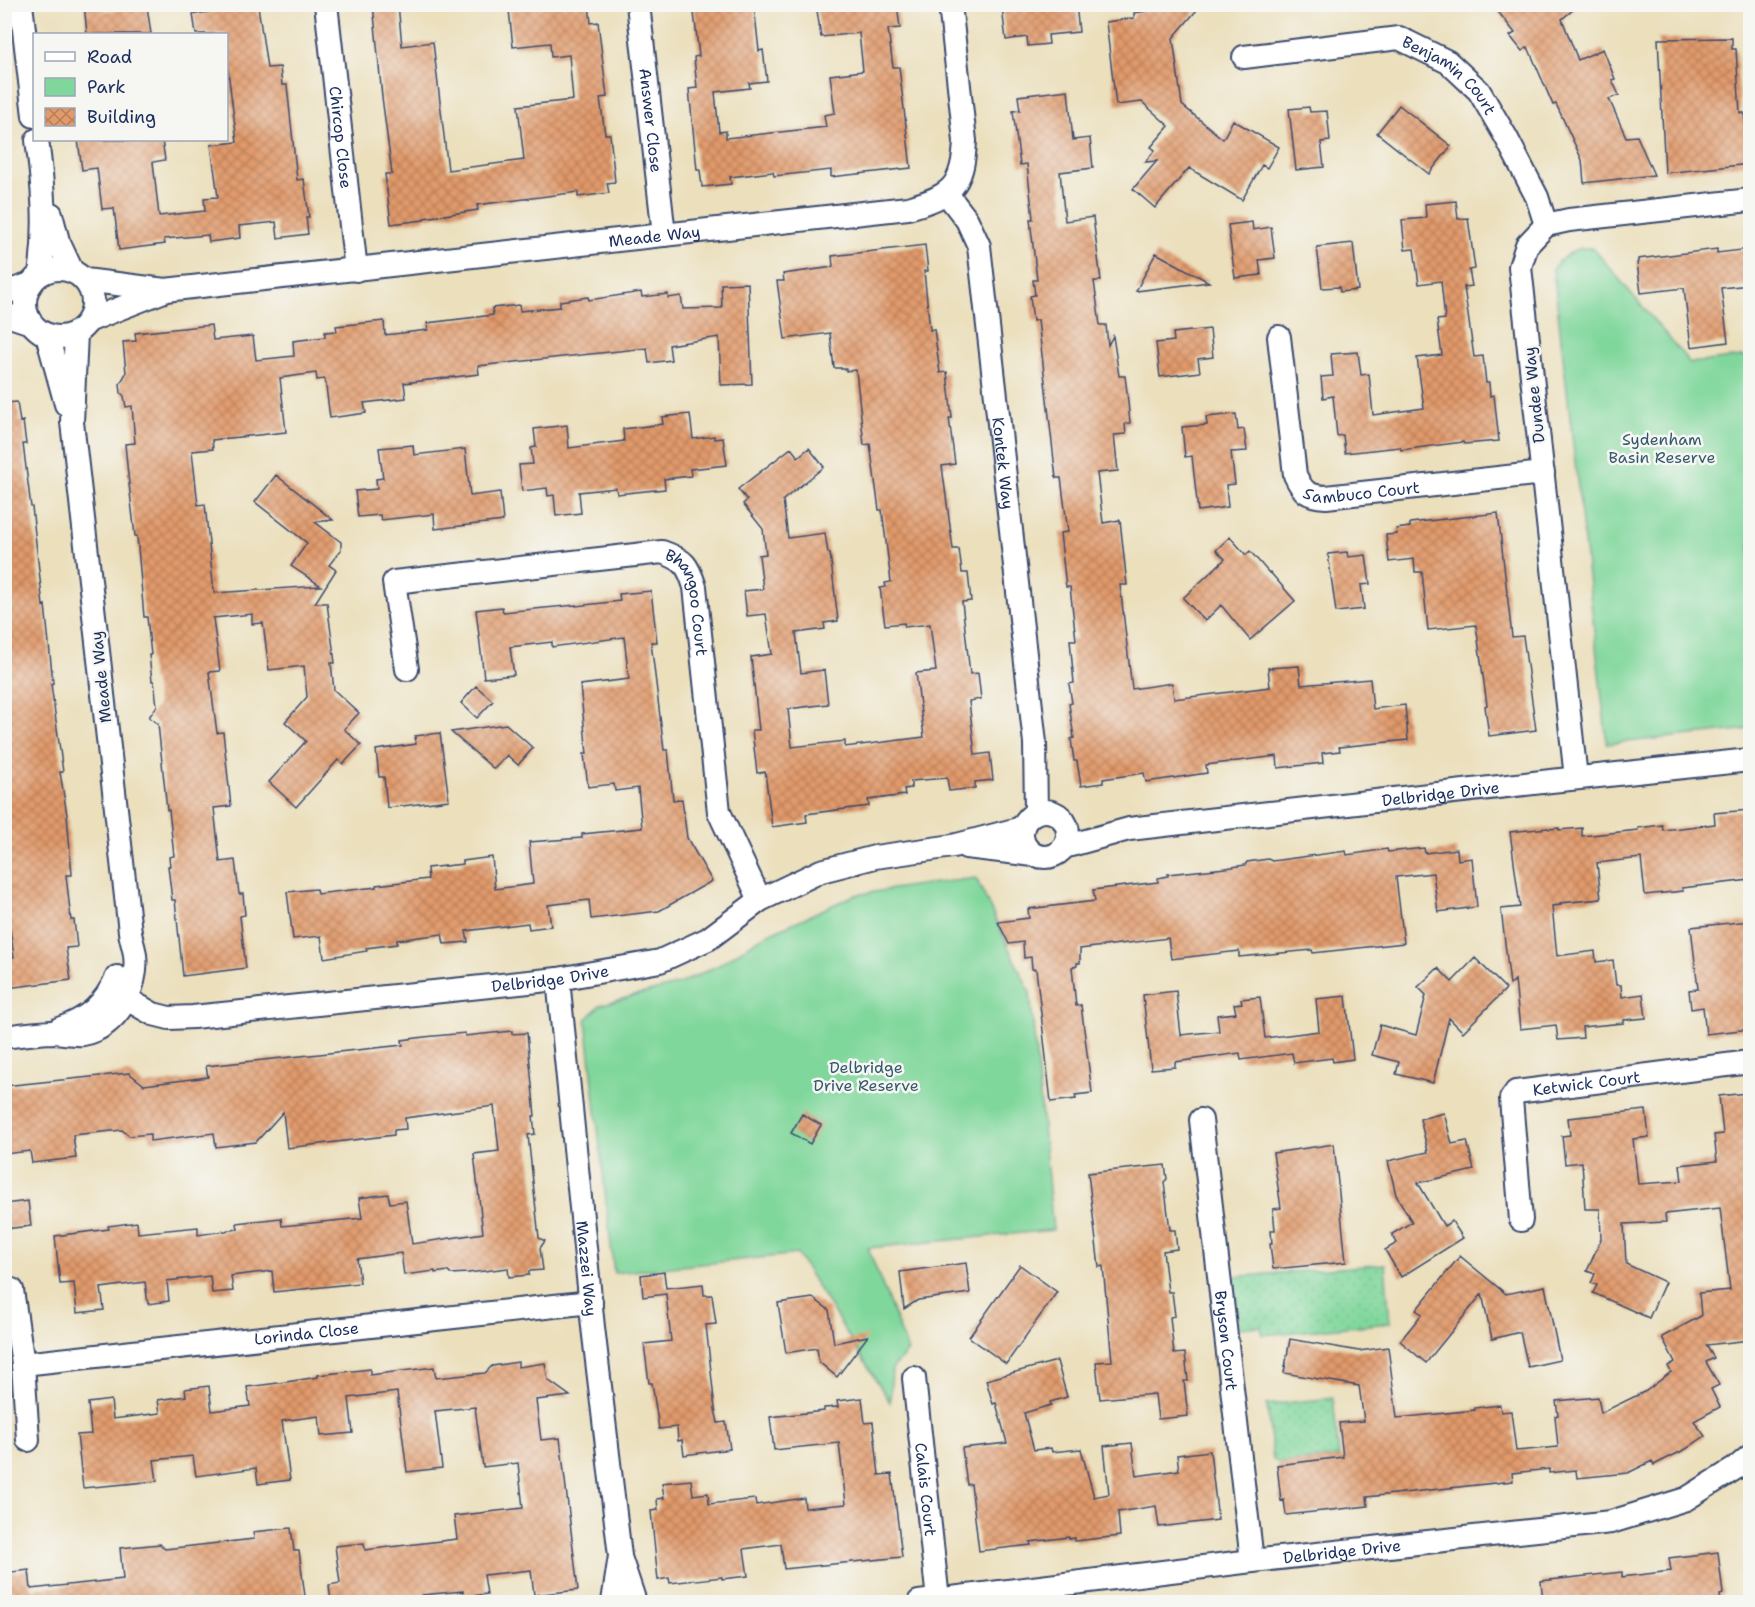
<svg xmlns="http://www.w3.org/2000/svg" width="1755" height="1607" font-family="'Shantell Sans',sans-serif">
<style>
.grass{fill:url(#grass-dots);stroke:#4e837c;stroke-width:1.5}
.park{fill:#80d79b;stroke:#4e837c;stroke-width:1.5}
.building{fill:url(#building-cross-hatch)}
.lines{fill:none;stroke-linecap:round;stroke-linejoin:round}
.street-casing{stroke:#3a496c;stroke-width:26}
.street{stroke:#fff;stroke-width:22}
.labels{text-anchor:middle;dominant-baseline:central;stroke-width:5;stroke-linejoin:round;paint-order:stroke}
.street-label{font-size:16px;fill:#1b2f5e;stroke:#f6f6f2}
.park-label{font-size:16px;fill:#34596d;stroke:#f6f6f2}
</style>
<defs>
<pattern id="grass-dots" width="8" height="8" patternUnits="userSpaceOnUse" patternTransform="scale(1.5)"><rect width="8" height="8" fill="#80d79b"/><path d="M2 2h.1M6 6h.1" fill="none" stroke="#6eb988" stroke-width="1.8" stroke-linecap="round"/></pattern>
<pattern id="building-cross-hatch" width="8" height="8" patternUnits="userSpaceOnUse" patternTransform="scale(1.5)"><rect width="8" height="8" fill="#e29a6a"/><path d="M0 0l8 8M0 8l8-8" fill="none" stroke="#b67e5a"/></pattern>
</defs>
<rect width="100%" height="100%" fill="#f6f6f2"/>
<filter id="ink" filterUnits="userSpaceOnUse"><feTurbulence type="fractalNoise" baseFrequency=".0167" numOctaves="2"/><feDisplacementMap in="SourceGraphic" scale="12" xChannelSelector="R" yChannelSelector="G"/><feConvolveMatrix kernelMatrix="1 2 1 2 8 2 1 2 1" color-interpolation-filters="sRGB"/></filter>
<filter id="wash" filterUnits="userSpaceOnUse"><feTurbulence type="fractalNoise" baseFrequency=".008" numOctaves="4" result="noise"/><feDisplacementMap in="SourceGraphic" scale="24" xChannelSelector="R" yChannelSelector="G"/><feGaussianBlur stdDeviation="1.35" result="paint"/><feColorMatrix in="noise" values="0 0 0 0 0 0 0 0 0 0 0 0 0 0 0 0 0 1.4 0 .05"/><feComposite in="paint" operator="in"/></filter>
<g filter="url(#wash)">
<rect width="100%" height="100%" fill="#ebdfbc"/>
<path class="grass" d="M1385,1264L1390,1323L1262,1335L1261,1326L1239,1328L1234,1277Z
M1333,1398L1339,1457L1279,1463L1273,1459L1267,1405Z"/>
<path class="park" d="M1581,248H1593L1690,363L1750,356V729L1607,744L1553,268C1561,258 1569,252 1581,248Z
M976,878L1030,993L1053,1230L868,1248L908,1351L892,1369L890,1402L797,1254L614,1273L586,1020L600,1005L679,984L719,965L762,937L855,895L912,886Z"/>
<g id="blocks">
<path class="building" d="M84,4H104L105,11L147,6L151,34H87Z
M373,4H398L402,46L433,42L448,170L524,160L518,106L573,100L569,55L551,57L550,43L513,47L509,10L563,4H589L591,23L598,22L607,97L600,98L605,134H610L615,182L607,183L609,193L578,197V192L477,205L478,210L424,218V220L391,224L385,174H392L382,97Z
M693,4H754L759,51L763,50L767,81L749,83L750,88L715,92L719,132L726,131V138L826,127L824,115L835,113L830,75L863,71L859,33L821,37L816,4H897L900,28L888,29L893,67H899L911,168L831,177V170L774,176L773,172L730,177L731,184L702,187L700,170H697L689,89L697,88L694,57L699,56Z
M1030,4H1076L1079,32L1048,35L1049,44L1028,46L1027,37L1006,40L1002,8Z
M1190,4H1202L1173,38L1182,105L1223,139L1233,120L1279,147L1267,168L1262,165L1242,200L1189,168L1155,208L1133,189L1157,161L1145,162L1155,150L1151,147L1169,126L1142,102L1116,105L1106,22L1134,18V13Z
M1492,4H1580L1562,19L1578,60L1603,49L1615,79L1612,80L1619,95L1609,99L1626,137L1637,136L1654,175L1584,183L1582,160L1556,104L1553,105L1528,47L1522,51L1510,36L1515,33Z
M258,6L267,68L280,67L282,85H287L297,180L304,179L309,217H306L308,234L278,238L276,222L239,226L240,238L209,242L208,235L164,239L165,244L119,250L114,208L102,209L97,168L82,170L78,140H162L165,160L153,162L159,216L205,211L204,198L218,197L211,145L237,142L226,55V34H196L193,14Z
M1732,38V49H1736L1740,113H1744L1750,164L1665,173L1658,39Z
M1068,90L1073,140L1090,138L1093,168L1060,172L1065,221L1093,217L1101,281H1094L1100,325H1106L1108,345L1113,336L1119,376H1125L1127,392L1130,423L1125,424L1126,434L1114,435L1118,471L1097,473L1103,523L1120,520L1127,585H1120L1132,689L1172,683L1174,699L1270,687L1268,668L1299,666L1301,685L1370,679L1373,709L1405,705L1408,740L1339,747L1340,751L1322,753L1323,763L1278,768L1277,756L1206,765L1207,773L1146,782L1144,773L1103,779V783L1081,786L1077,761H1074L1071,739L1074,738L1069,704L1072,703L1069,684L1074,683L1070,640H1076L1070,587H1066L1060,533L1068,532L1061,478H1056L1038,320L1033,321L1030,296L1035,295L1033,280H1037L1030,219H1033L1027,164L1020,165L1013,111L1020,110L1018,96Z
M1399,105L1451,146L1429,174L1377,133Z
M1309,107L1310,112L1327,111L1330,141L1321,142L1324,167L1296,170L1289,109Z
M1456,201L1458,219L1468,218L1475,269L1469,270L1472,286L1464,287L1474,357L1483,356L1486,383H1489L1490,396L1494,395L1499,441L1464,444L1463,442L1401,450L1400,447L1345,453L1343,435L1337,436L1333,396L1323,398L1321,377L1333,376L1331,354L1358,352L1361,375L1369,374L1373,415L1424,408L1417,358L1442,355L1437,320L1445,319L1441,281L1419,284L1414,249L1405,250L1402,220L1426,218L1425,204Z
M1252,222L1253,230L1271,227L1275,258L1259,260L1261,275L1235,278L1228,225Z
M1353,243L1358,290L1340,292L1339,287L1322,288L1317,247Z
M925,245L928,271H924L930,330L934,329L940,373L947,372L952,418H949L955,464L942,466L953,549H959L962,573H968L971,601L962,602L970,674L978,673L981,699L969,701L975,755L990,753L993,780L975,782V788L949,791L947,778L911,781V788L904,789L905,795L868,800L869,806L806,814L807,822L772,827L765,772L757,773L752,730H759L751,657L772,654L766,614L747,616L744,591L763,589L759,555L766,554L763,529L743,504L747,500L738,489L791,448L798,457L809,448L824,467L783,500L788,538L825,533L828,553H830L838,621L824,623L825,629L796,633L801,673L824,670L828,704L788,709L792,747L845,741V747L924,737L916,673L936,671L930,624L905,627L904,623L885,625L880,588L886,587L885,583L891,582L882,510H879L870,444L864,445L856,370L846,371V369H841V368H834L830,333L785,339L777,281H784L783,274L833,267L832,256Z
M1717,249V253L1750,249V285L1721,288L1728,342L1691,347L1684,288L1641,293L1637,263L1638,262V259Z
M1156,253L1165,258L1209,282L1136,291Z
M748,283L752,384L721,385L719,337L669,345L671,360L649,363L647,348L478,366L479,374L404,383L406,398L364,403L366,413L330,418L325,379L317,380L316,373L280,378L286,432L212,440L213,449L192,451L198,505L205,504L214,593L321,586L291,566L307,543L255,502L276,475L333,520L315,522L341,542V550L329,565L336,570L315,603H327L335,663H331L334,690L359,713L344,729L361,745L343,764L338,760L296,807L269,782L306,741L285,722L307,697L304,666L269,670L263,623L252,624V614L213,618L220,671L209,672L217,733L223,732L231,806L214,808L220,862L235,860L239,894H243L245,915L240,916L246,968L183,976L175,900H172L168,866H170L169,857L174,856L169,810H167L158,724L149,717L157,706L154,681H152L149,655H151L147,617H144L137,536H135L128,475L125,444L135,443L132,406L126,407L124,396L121,393L120,384L126,373L123,342L136,341L135,333L211,325L213,340L253,336L256,360L294,356L293,341L325,337V332L337,331L336,326L384,321L385,335L428,330L427,323L493,315L492,308L519,305L520,311L560,307V301L588,297L589,300L641,292L642,297L668,294V298L681,296L683,309L722,308L721,284Z
M1210,329L1213,357L1198,359L1200,372L1160,377L1156,343L1174,341L1173,333Z
M17,402L20,422L23,421L26,444H23L31,507H32L43,606L45,605L53,683L51,684L63,772H60L67,815L72,875H66L71,920H74L77,947L66,948L71,980L7,988L4,959L14,957L7,908L4,909V622H10L6,584H4V403Z
M690,414L693,439L714,436V439L723,438L727,465L690,469L691,476L664,479L665,489L617,494L616,488L579,492L581,513L556,516L554,495L548,496L547,488L522,491L519,465L533,464L531,448L536,447L534,429L567,425L569,448L624,441L623,429L663,424L662,417Z
M1236,414L1238,430L1244,429L1247,451L1231,452L1235,484L1226,485L1228,507L1198,511L1192,456L1185,457L1182,427L1207,425L1206,417Z
M413,445L414,455L465,449L470,496L500,492L503,521L435,529L434,514L381,520L380,515L358,517L355,491L377,489L376,479L383,478L379,448Z
M1498,513L1512,637L1523,636L1536,730L1489,736L1485,706L1487,705L1476,625L1428,630L1422,572H1415L1414,559L1389,562L1386,535L1397,534L1396,529L1410,527V523Z
M1230,537L1246,555L1250,551L1269,573L1270,572L1295,601L1250,640L1221,605L1205,621L1183,598L1225,559L1216,550Z
M1347,552L1348,557L1366,555L1370,584L1361,585L1364,609L1336,612L1328,554Z
M651,591L657,642H651L664,750H668L673,800L682,799L687,838L712,881L659,911L591,919L589,900L548,905L551,926L529,929L528,923L466,931L468,942L444,944L442,934L397,940V944L366,948L367,951L324,958L321,936L293,939L287,892L316,889L317,894L376,887V885L428,879L427,868L463,864V861L492,857L495,889L533,884L529,842L582,838V834L642,828L638,788L615,791L614,784L588,787L584,754H587L580,685L629,679L624,637L552,647V642L510,647L514,675L484,678L476,610L502,607L503,612L576,605V606L620,601L619,594Z
M476,686L493,701L477,718L461,703Z
M506,724L533,748L518,765L507,755L494,769L451,732Z
M440,733L449,800L387,808L384,777H379L376,750L416,744L415,736Z
M1750,810V880L1682,888L1683,891L1645,895L1641,858L1597,863L1601,899L1560,903L1561,905L1552,906L1557,956L1595,951L1596,962L1613,960L1616,985H1621L1622,997L1643,994L1646,1018L1624,1020V1023L1582,1027L1583,1038L1558,1040L1556,1025L1520,1029L1515,980L1510,985L1501,909L1520,907L1510,832L1548,828L1549,829L1559,828V830L1582,828V836L1638,830V828L1662,825L1663,830L1715,824L1714,813Z
M1424,848L1425,853L1457,849L1458,860L1472,858L1477,907L1438,912L1433,873L1396,877L1404,943L1313,953L1312,950L1239,957V951L1171,959L1168,938L1080,949V963H1077V966L1072,967L1076,1006L1081,1005L1092,1093L1075,1095L1076,1099L1051,1102L1036,969H1032L1031,957L1024,958L1023,942L1009,944L998,922L1029,918L1028,909L1095,901L1093,890L1158,882V878L1168,876V874L1226,868L1245,865L1247,862L1268,859L1272,861L1346,851L1347,855L1387,849L1388,852Z
M1750,921V1029L1706,1034L1703,1007L1691,1009L1689,990L1698,989L1691,927Z
M1475,958L1506,989L1463,1032L1449,1018L1433,1083L1396,1074L1399,1062L1372,1055L1380,1025L1416,1035L1426,995L1418,987L1438,968L1452,982Z
M1176,991L1181,1035L1219,1031L1217,1015L1236,1013L1234,1004L1242,1003L1241,999L1260,997L1265,1038L1319,1031L1316,999L1346,996L1353,1059L1333,1062L1332,1058L1294,1063L1292,1053L1241,1060L1240,1053L1175,1062V1067L1151,1069L1143,995Z
M512,1031V1034L527,1033L535,1116H533L535,1134L528,1135L539,1238L545,1241L540,1248L543,1270L529,1271V1275L509,1277L508,1268L468,1273L450,1274L448,1271L435,1273V1271L404,1275L401,1253L357,1259L360,1283L274,1292L272,1271L231,1276L233,1291L212,1293L210,1276L167,1281L169,1301L148,1304L145,1282L101,1288L104,1310L77,1313L74,1283L60,1284L55,1236L109,1229L108,1226L137,1222L138,1233L198,1227V1235L238,1229L237,1223L281,1218L282,1226L362,1218L359,1198L388,1194L390,1203L406,1201L412,1244L483,1233L474,1154L499,1151L494,1106L405,1118L406,1129L394,1130V1135L287,1148L283,1112L256,1142L216,1147L214,1133L150,1141V1134L129,1136L122,1130L73,1135L76,1158L32,1163L30,1151L4,1154V1086L129,1073L144,1085L208,1077L206,1066L403,1045L402,1040L424,1037L465,1033V1036Z
M1747,1093L1749,1106H1750V1340L1706,1345L1714,1358L1706,1362L1719,1385L1711,1389L1720,1407L1694,1421L1705,1436L1686,1449L1654,1465L1652,1461L1628,1473L1577,1478L1576,1470L1549,1473V1469L1512,1473L1513,1481L1367,1497L1368,1506L1286,1515L1284,1500L1281,1501L1277,1465L1343,1457L1339,1423L1364,1421L1359,1386L1284,1373L1290,1339L1359,1351L1388,1347L1397,1418L1475,1410L1474,1408L1500,1405L1501,1412L1511,1411L1516,1451L1558,1447L1555,1416L1558,1415L1556,1401L1598,1397L1601,1413L1646,1391L1671,1372L1668,1366L1675,1362L1662,1337L1701,1316L1699,1293L1730,1290L1720,1208L1665,1214L1666,1222L1624,1224L1626,1264L1665,1282L1649,1318L1593,1293L1597,1285L1591,1283L1595,1274L1587,1271L1601,1239L1600,1209H1585L1582,1162L1565,1164L1562,1136L1570,1135L1568,1118L1646,1110L1649,1137L1633,1139L1638,1184L1682,1181L1680,1165L1717,1161L1714,1135L1723,1134L1719,1096Z
M1444,1113L1452,1144L1467,1141L1474,1170L1418,1183L1444,1226L1452,1221L1463,1238L1401,1277L1385,1250L1397,1243L1392,1234L1412,1222L1396,1195L1388,1161L1428,1152L1420,1119Z
M802,1114L821,1125L810,1144L791,1133Z
M1334,1144L1346,1262L1273,1269L1270,1244H1272L1271,1230H1275L1273,1209L1281,1208L1273,1153Z
M1165,1165L1167,1179L1164,1182L1170,1230H1175L1177,1249L1163,1251L1168,1292H1172L1175,1316L1170,1317L1174,1354L1185,1353L1188,1381H1184L1188,1416L1158,1419L1155,1394L1100,1399L1096,1362L1112,1361L1103,1266L1099,1267L1088,1173Z
M28,1201L31,1226L4,1229V1204Z
M1460,1256L1506,1294L1545,1286L1560,1360L1528,1367L1520,1332L1492,1339L1482,1294L1426,1363L1400,1341L1422,1314L1416,1310Z
M966,1263L970,1293L918,1300L904,1309L900,1272Z
M1020,1265L1057,1292L1006,1364L969,1337Z
M664,1272L666,1288L703,1284L704,1295H712L716,1324L706,1325L715,1409L718,1423L726,1422L730,1449L684,1455L682,1440L678,1441L677,1427L659,1429L652,1383H649L644,1344L671,1341L666,1294L643,1297L641,1275Z
M813,1298L829,1310L834,1343L868,1336L837,1377L819,1362L817,1348L786,1353L778,1303Z
M1057,1361L1067,1397L1050,1402L1051,1405L1024,1413L1034,1450L1051,1448L1052,1452L1081,1449L1094,1497L1109,1494L1104,1446L1132,1443L1136,1476L1179,1470L1177,1455L1210,1451L1218,1520L1159,1527L1156,1506L1118,1512L1120,1536L1075,1541V1538L1069,1539V1537L1030,1542L1031,1545L979,1551L971,1484L967,1485L962,1448L1007,1443L996,1403L993,1404L986,1380Z
M518,1362V1367L545,1363L548,1380L570,1396L536,1400L541,1440L560,1438L578,1590L534,1595L531,1570L484,1575L487,1594L464,1597L463,1591L422,1595V1601L411,1602H331L329,1585L340,1583L335,1546L364,1543L365,1550L457,1539L454,1516L523,1508L518,1463L483,1467L475,1407L435,1411L442,1468L407,1472L397,1392L349,1398L353,1433L321,1436L319,1416L282,1421L290,1480L258,1484L256,1468L196,1476L193,1456L154,1460L157,1481L83,1488L77,1435L91,1434L88,1403L111,1400L113,1419L160,1413L158,1400L186,1396L185,1389L209,1386L212,1411L250,1406L247,1387L286,1382L318,1377V1375L370,1369V1375L434,1367L436,1378L485,1373L492,1366Z
M862,1398L865,1423L873,1422L879,1475L892,1474L902,1557L784,1569L781,1544L744,1549L748,1576L722,1579V1577L670,1583L669,1578L658,1580L651,1511L658,1510L657,1499L664,1498L662,1483L691,1480L693,1495L708,1493L709,1504L755,1499L756,1505L804,1498L805,1508L846,1504L839,1443L774,1450L770,1417L824,1411V1408L838,1407L837,1401Z
M291,1528L294,1551H299L305,1596L277,1599L274,1602H4V1573L29,1570L31,1589L123,1579L120,1548L160,1544L165,1549L254,1539L253,1532Z
M1718,1552L1723,1594L1720,1595L1721,1602H1543L1541,1581L1622,1572V1577L1671,1571L1669,1558Z"/>
</g>
</g>
<g filter="url(#ink)">
<use href="#blocks" fill-opacity="0" stroke="#3a496c" stroke-width="1.5"/>
<g class="lines">
<g class="street-casing">
<g id="street">
<path d="M21,4L34,116"/>
<path id="s1" d="M326,4L356,270"/>
<path id="s2" d="M638,4L664,235"/>
<path id="s3" d="M1244,57L1399,38L1448,62L1479,91L1506,137L1537,197L1546,225"/>
<path d="M37,140C43,184 47,229 40,274"/>
<path id="s4" d="M947,194L967,220L979,246L1035,743L1036,812"/>
<path d="M51,214L58,241L72,271"/>
<circle cx="59" cy="303" r="34"/>
<path id="s5" d="M85,280L165,290L908,208C951,196 963,187 965,141L950,4"/>
<path d="M4,293L31,284"/>
<path d="M4,314L31,323"/>
<path d="M88,321L164,291"/>
<path d="M47,335L66,404"/>
<path id="s6" d="M1279,337L1295,475C1303,492 1307,496 1326,497L1543,473"/>
<path id="s7" d="M407,669L394,582L662,552C685,560 688,565 695,587L719,812L760,900"/>
<path d="M1576,778L1520,267L1527,245L1546,225L1569,220L1750,200"/>
<circle cx="1045" cy="834" r="23"/>
<path d="M966,847L1034,855"/>
<path id="s8" d="M1064,847L1129,829L1551,781L1750,760"/>
<path id="s9" d="M558,979L593,1327L620,1556L613,1602"/>
<path id="s10" d="M111,990L153,1014L169,1018L193,1017L558,979L660,961L708,939L760,900L821,871L875,857L953,846L1022,828"/>
<path d="M59,1029C88,1019 104,1005 117,977"/>
<path d="M4,1037C20,1035 35,1033 51,1032C61,1032 73,1035 83,1034C117,1028 139,987 135,955C134,947 131,940 130,932L72,422L76,333"/>
<path id="s11" d="M1201,1120L1252,1561"/>
<path id="s12" d="M1521,1220L1511,1099L1516,1092L1750,1062"/>
<path d="M12,1290L23,1364L28,1440"/>
<path id="s13" d="M23,1364L591,1302"/>
<path id="s14" d="M914,1378L938,1600"/>
<path d="M621,1560L635,1602"/>
<path id="s15" d="M919,1602L1252,1561L1611,1522L1686,1499L1736,1468L1750,1456"/>
</g>
</g>
<use href="#street" class="street"/>
</g>
</g>
<g class="labels">
<g class="street-label">
<text stroke="none"><textPath href="#s3" startOffset="220">Benjamin Court</textPath></text>
<text stroke="none"><textPath href="#s2" startOffset="117">Answer Close</textPath></text>
<text stroke="none"><textPath href="#s1" startOffset="134">Chircop Close</textPath></text>
<text stroke="none"><textPath href="#s5" startOffset="573">Meade Way</textPath></text>
<text transform="translate(1534 395) rotate(-96)">Dundee Way</text>
<text stroke="none"><textPath href="#s4" startOffset="280">Kontek Way</textPath></text>
<text stroke="none"><textPath href="#s6" startOffset="216">Sambuco Court</textPath></text>
<text stroke="none"><textPath href="#s7" startOffset="420">Bhangoo Court</textPath></text>
<text transform="translate(101 677) rotate(-96)">Meade Way</text>
<text stroke="none"><textPath href="#s8" startOffset="381">Delbridge Drive</textPath></text>
<text stroke="none"><textPath href="#s10" startOffset="448">Delbridge Drive</textPath></text>
<text stroke="none"><textPath href="#s12" startOffset="201">Ketwick Court</textPath></text>
<text stroke="none"><textPath href="#s9" startOffset="291">Mazzei Way</textPath></text>
<text stroke="none"><textPath href="#s13" startOffset="285">Lorinda Close</textPath></text>
<text stroke="none"><textPath href="#s11" startOffset="222">Bryson Court</textPath></text>
<text stroke="none"><textPath href="#s14" startOffset="112">Calais Court</textPath></text>
<text stroke="none"><textPath href="#s15" startOffset="426">Delbridge Drive</textPath></text>
</g>
<g class="park-label">
<text x="1662" y="439">Sydenham<tspan x="1662" dy="18">Basin Reserve</tspan></text>
<text x="866" y="1067">Delbridge<tspan x="866" dy="18">Drive Reserve</tspan></text>
</g>
</g>
<rect width="1755" height="1607" fill="none" stroke="#f6f6f2" stroke-width="24"/>
<rect x="33" y="33" width="195" height="108" fill="#f6f6f2" stroke="#9ea6b7" stroke-width="1.5"/>
<rect x="45" y="52" width="30" height="9" fill="#ffffff" stroke="#9ea6b7" stroke-width="1.5"/>
<text x="87" y="63" font-size="18" fill="#1b2f5e">Road</text>
<rect x="45" y="78" width="30" height="18" fill="#80d79b" stroke="#9ea6b7" stroke-width="1.5"/>
<text x="87" y="93" font-size="18" fill="#1b2f5e">Park</text>
<rect x="45" y="108" width="30" height="18" fill="url(#building-cross-hatch)" stroke="#9ea6b7" stroke-width="1.5"/>
<text x="87" y="123" font-size="18" fill="#1b2f5e">Building</text>
</svg>
